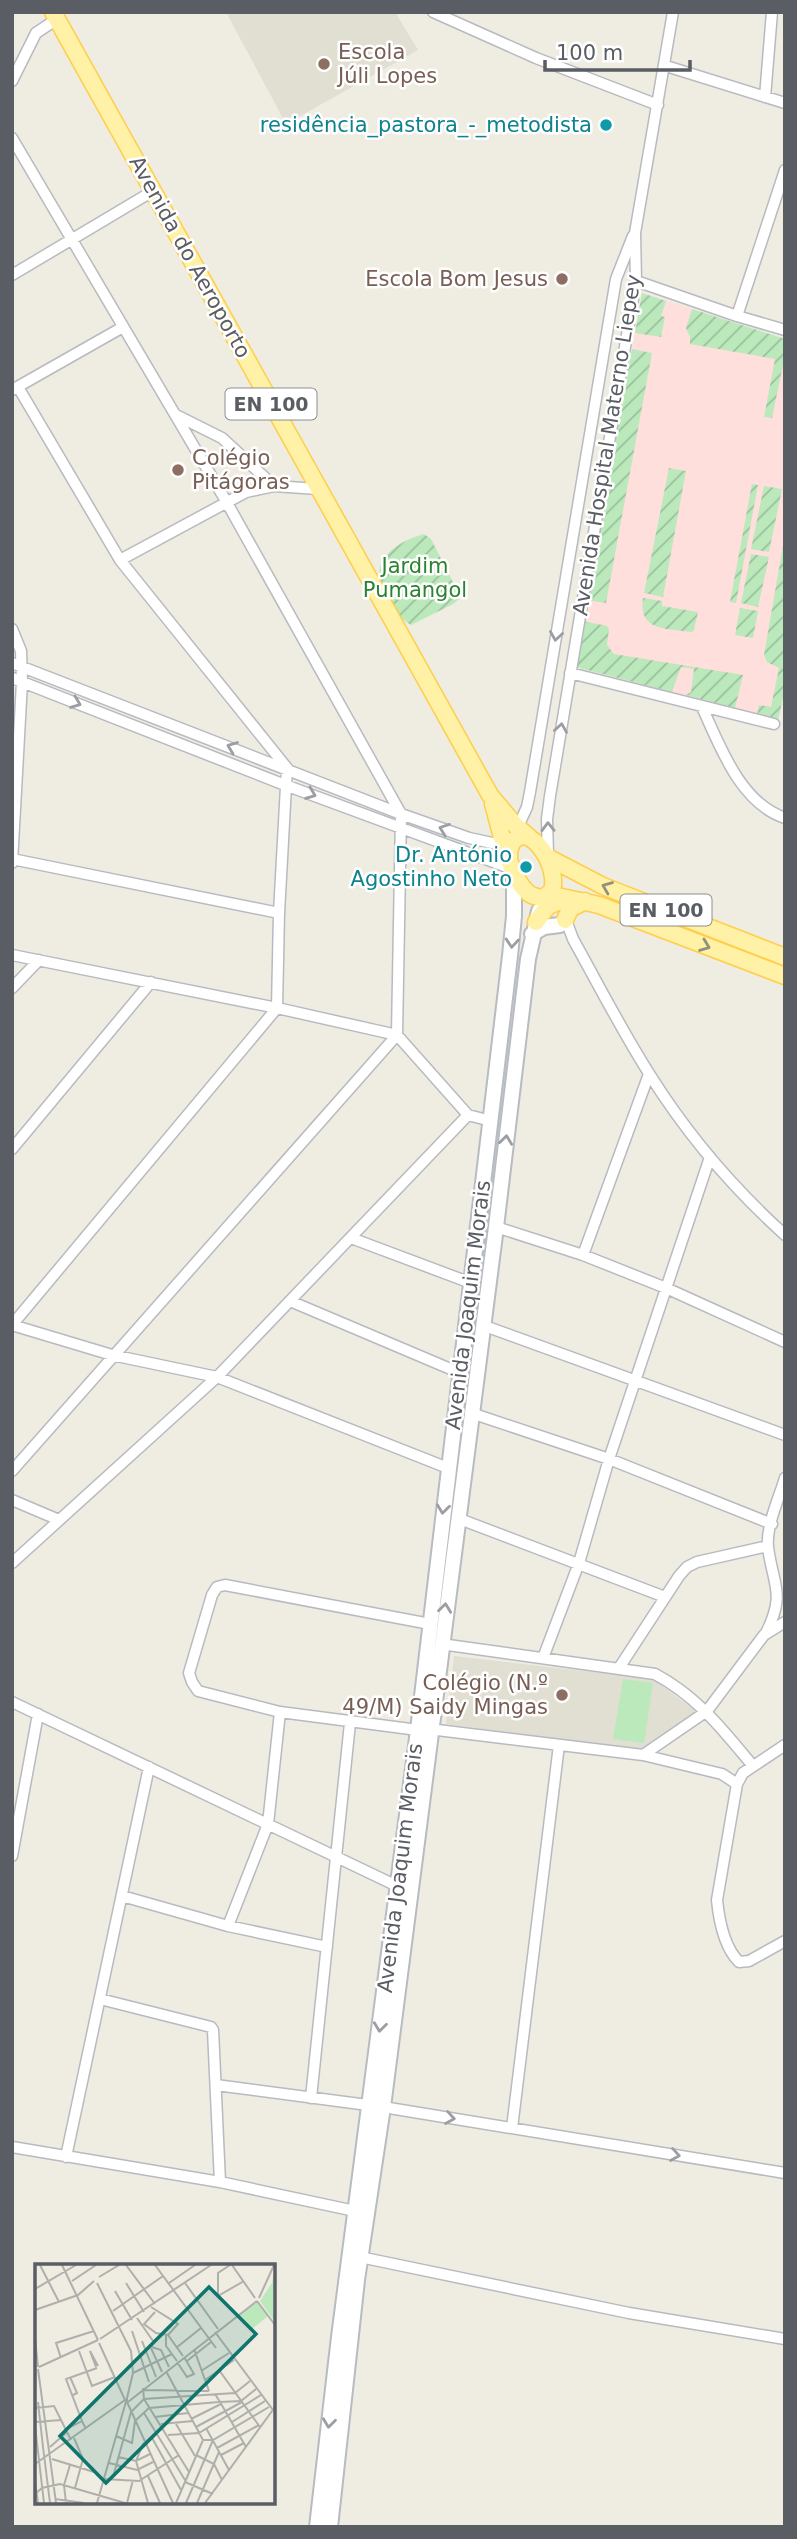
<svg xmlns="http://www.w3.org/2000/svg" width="797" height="2539" font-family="'DejaVu Sans',sans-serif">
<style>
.education{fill:#e1ded2}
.medical{fill:#fedfdc}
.grass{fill:#bbe9bc}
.garden{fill:url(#garden-furrows)}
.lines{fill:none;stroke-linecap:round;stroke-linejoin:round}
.street-casing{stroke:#b7bac0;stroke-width:13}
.secondary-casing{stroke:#b7bbc2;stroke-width:18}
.primary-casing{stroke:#ffce4a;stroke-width:19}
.street{stroke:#fff;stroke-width:10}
.secondary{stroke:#fff;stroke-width:14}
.primary{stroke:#fff1a6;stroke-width:16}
.oneway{stroke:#9c9ea2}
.oneway2{stroke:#94917b}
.education-dot{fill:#8d6e63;stroke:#fff;stroke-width:2.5}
.culture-dot{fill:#0f9aa8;stroke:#fff;stroke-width:2.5}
.labels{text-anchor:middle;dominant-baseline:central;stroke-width:5;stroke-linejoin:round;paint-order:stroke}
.shield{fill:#fff;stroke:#8c8e92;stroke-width:2}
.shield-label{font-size:19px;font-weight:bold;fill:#5a5e64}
.education-label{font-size:21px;fill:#785e54;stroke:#fff;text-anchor:start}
.culture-label{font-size:21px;fill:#0d838f;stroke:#fff;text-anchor:end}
.street-label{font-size:21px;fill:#5a5e64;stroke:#fff}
.park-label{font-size:21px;fill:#2b8230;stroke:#fff}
.inset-road{fill:none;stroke:#afafac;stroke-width:2}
.view{fill:#0f766e;fill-opacity:0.15;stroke:#0f766e;stroke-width:3.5}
.inset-edge{fill:none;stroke:#5a5e64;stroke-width:3.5}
</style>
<defs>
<pattern id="garden-furrows" width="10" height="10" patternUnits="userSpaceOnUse" patternTransform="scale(1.75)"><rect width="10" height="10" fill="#bbe9bc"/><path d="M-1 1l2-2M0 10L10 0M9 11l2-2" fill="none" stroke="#9bc09c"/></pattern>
</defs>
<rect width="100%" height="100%" fill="#efece2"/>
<path class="education" d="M226,12H395L418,50L286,124Z
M454,1656L653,1679L697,1712L641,1751L446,1724Z"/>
<path class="medical" d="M642,293L785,339V689L778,720L576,667Z"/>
<path class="grass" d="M623,1679L653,1683L644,1743L613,1739Z"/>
<path class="garden" d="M642,293L666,301L661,316L665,317L661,337L635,333Z
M692,309L785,339V355L772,418L764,417L775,359L690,344V337L686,328Z
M632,349L652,353L606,603L587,600Z
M669,468L686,471L663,597L644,593Z
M752,484L758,485L736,603L730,602Z
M764,486L782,489L769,552L751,549Z
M424,534L431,539L459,594L458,600L453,604L411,625C400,619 396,610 390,599C387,593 381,585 380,579C375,555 404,539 424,534Z
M785,534V689L778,720L757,714L759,705L771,707L779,668L767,662L764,655Z
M751,554L769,557L758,607L741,603Z
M643,598L662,601V606L698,612L694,630L692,632C667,628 638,632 643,598Z
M740,608L758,611L753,638L735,635Z
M583,621L607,626L609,629L607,645L614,654L743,675L735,708L686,695L691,692L694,669L681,667L672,692L576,667Z"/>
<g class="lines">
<g class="street-casing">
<path id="street" d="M433,12L536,58L658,105
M666,66L785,103
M12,81L36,33L57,19
M765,97L772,12
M12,138L226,501L401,814L397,1035L12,1471
M12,275L153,191
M636,281L737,316L785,170
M737,316L785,330
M18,387L120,560
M12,390L123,327
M176,415L222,438L274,486
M12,629L21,651L22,682L12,863
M12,663L401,814L469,838L506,846
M570,673L774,724
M12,678L285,785L512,869
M702,707C720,746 740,803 785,818
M516,831L527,807L530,792L616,279L633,236
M548,855L547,819L550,796L636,281L635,233L673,12
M12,859L279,913
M564,915L573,939C598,984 622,1031 650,1075C687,1134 733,1188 785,1235
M12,955L277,1008L397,1035L468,1115L491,1121
M12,988L39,960
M12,1149L151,982
M496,1227L583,1255L666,1288L785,1342
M351,1238L471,1283
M583,1255L649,1074
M290,1301L460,1373
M12,1325L277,1008L279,913L287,768L120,560L246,492L274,486L318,489
M12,1325L112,1355L217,1377L448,1468
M482,1325L785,1435
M471,1413L609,1459L772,1524
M12,1500L59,1520
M457,1518L665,1597
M12,1563L217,1377L468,1115
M766,1633C786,1593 773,1586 768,1547C766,1526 779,1498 785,1478
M441,1644L655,1674C698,1697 723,1730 753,1766
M543,1658L579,1563L609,1459L710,1157
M619,1668L679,1576L687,1567L697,1562L768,1546
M12,1702L397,1886
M429,1729L643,1755L722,1774L737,1784
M418,1730L280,1712L198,1691L192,1682L189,1673L212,1595L217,1587L225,1585L430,1624
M785,1745L743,1773L737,1784L717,1900C719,1920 724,1947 739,1962L749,1961L785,1941
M643,1755L707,1711L764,1635L785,1622
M12,1856L38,1714
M122,1896L228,1926L327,1947
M228,1926L268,1824L280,1712
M100,1999L211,2027L213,2030L220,2182
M216,2085L383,2107L785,2173
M311,2098L350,1723
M512,2128L559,1745
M12,2147L220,2182L355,2211
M66,2157L149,1767
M360,2257L629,2313L785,2339"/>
</g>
<g class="secondary-casing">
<path id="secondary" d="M532,934L544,927L560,925
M317,2527L339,2337L418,1730L510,956L514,916V875
M330,2527L357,2280L383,2107L496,1227L528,959L539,911"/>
</g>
<g class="primary-casing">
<path id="primary" d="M53,12L490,795L515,825L529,837
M493,804C500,827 511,888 534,896C567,908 553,845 525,836C511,837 509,847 509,859
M549,858L603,886L785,957
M548,894L599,905L785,976
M565,920L570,909L585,901
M536,922L548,906L565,899"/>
</g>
<use href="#street" class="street"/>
<use href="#secondary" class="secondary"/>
<use href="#primary" class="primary"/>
</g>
<defs><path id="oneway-chevron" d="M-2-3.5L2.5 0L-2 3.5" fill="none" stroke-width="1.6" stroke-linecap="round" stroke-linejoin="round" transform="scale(1.75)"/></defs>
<g class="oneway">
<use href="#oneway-chevron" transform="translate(556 636) rotate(99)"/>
<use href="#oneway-chevron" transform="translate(76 703) rotate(21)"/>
<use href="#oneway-chevron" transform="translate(561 728) rotate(-81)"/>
<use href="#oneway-chevron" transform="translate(232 747) rotate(-159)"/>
<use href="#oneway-chevron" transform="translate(311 794) rotate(21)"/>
<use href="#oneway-chevron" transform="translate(548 827) rotate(-91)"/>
<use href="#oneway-chevron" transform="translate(444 829) rotate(-160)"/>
<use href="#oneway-chevron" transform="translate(512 943) rotate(95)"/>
<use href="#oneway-chevron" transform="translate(506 1140) rotate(-83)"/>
<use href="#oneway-chevron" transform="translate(443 1509) rotate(97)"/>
<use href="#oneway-chevron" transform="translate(445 1608) rotate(-83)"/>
<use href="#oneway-chevron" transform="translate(380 2027) rotate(97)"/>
<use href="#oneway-chevron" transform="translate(450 2118) rotate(9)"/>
<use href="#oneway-chevron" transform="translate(675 2155) rotate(9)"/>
<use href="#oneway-chevron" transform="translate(329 2423) rotate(97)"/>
</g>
<g class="oneway2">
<use href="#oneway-chevron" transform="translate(607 887) rotate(-158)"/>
<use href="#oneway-chevron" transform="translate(705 946) rotate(21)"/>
</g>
<g class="education-dot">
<circle cx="324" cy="64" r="7"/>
<circle cx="562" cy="279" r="7"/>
<circle cx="178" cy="470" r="7"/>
<circle cx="562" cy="1695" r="7"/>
</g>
<g class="culture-dot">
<circle cx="606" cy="125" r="7"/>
<circle cx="526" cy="867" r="7"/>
</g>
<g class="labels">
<g class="shield">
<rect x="225.5" y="388.5" width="91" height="31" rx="5"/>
<rect x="620.5" y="894.5" width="91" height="31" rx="5"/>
</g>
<g class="shield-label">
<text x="271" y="404">EN 100</text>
<text x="666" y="910">EN 100</text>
</g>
<g class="education-label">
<text x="338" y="52">Escola<tspan x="338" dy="24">Júli Lopes</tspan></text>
<text x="548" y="279" text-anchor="end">Escola Bom Jesus</text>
<text x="192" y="458">Colégio<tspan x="192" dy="24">Pitágoras</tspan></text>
<text x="548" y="1683" text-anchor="end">Colégio (N.º<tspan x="548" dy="24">49/M) Saidy Mingas</tspan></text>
</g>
<g class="culture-label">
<text x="592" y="125">residência_pastora_-_metodista</text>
<text x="512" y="855">Dr. António<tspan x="512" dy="24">Agostinho Neto</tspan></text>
</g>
<g class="street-label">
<text transform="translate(190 257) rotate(61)">Avenida do Aeroporto</text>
<text transform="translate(607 445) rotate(-81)">Avenida Hospital Materno Liepey</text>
<text transform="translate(468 1305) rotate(-83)">Avenida Joaquim Morais</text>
<text transform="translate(400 1868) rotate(-83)">Avenida Joaquim Morais</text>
</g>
<g class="park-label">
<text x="415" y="566">Jardim<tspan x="415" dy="24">Pumangol</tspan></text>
</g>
</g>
<g transform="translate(35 2264)">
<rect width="240" height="240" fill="#efece2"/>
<path d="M240,3V58L225,37L237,19Z" fill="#bbe9bc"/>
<path d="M223,38L233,52L217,65L204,50Z" fill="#bbe9bc"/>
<path class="inset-road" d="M5,1L24,38M27,1L63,76M91,1L120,40M120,1L181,84M197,1L220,34M64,13L84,1M37,17L61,1M62,19L96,87L98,109L92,134M91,19L109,48M134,19L160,1M150,19L183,65M0,25L41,1M80,27L97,56M183,32V9L195,1M183,32L209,17M224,34L239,1M222,37L240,61M116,43L143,60L133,71M0,46L43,31L59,17M78,47L128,12M120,48L109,60L121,69L133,71M102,54L118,77M97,67L114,118M180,68L238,146M131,71V82L142,97M133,71L148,92M0,74L3,103M65,75L176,1M107,77L121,113M64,79L90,136M117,83L126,86L134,103M116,84L127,108M141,84L166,64M159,85L174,127M44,87L57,122L80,113M26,94L21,79L59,67M152,97L176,78M142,98L152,113L159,110L149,93M4,103L63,76M61,103L55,87L63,102M3,105L21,239M184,106L225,163M131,107L168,176M166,107L194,89M98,109L137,90M35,113L42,129L38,131M170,116L199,96M108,124L109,135L154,208M109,126L174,127M180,130L185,138L206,137L221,125M3,138L8,183M92,138L138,239M93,138L222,37M185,138L211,183M0,144L19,142L36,176M109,149L150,216M120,153L153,149M156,155L186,140M47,157L31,115L62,104M0,158L26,156M197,158L230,137M126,160L158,157M141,160L160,192M0,162L9,239M161,163L207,138M171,164L194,206M31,165L47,157L51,165M133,171L164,169L226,131M81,172L97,179L100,157L114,144L184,138M116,172L146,226M39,174L48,195L40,224M168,176H178L234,143M8,183L15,239M15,183L32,168M182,184L224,161M161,191L179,200L187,216M186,191L209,179M83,193L101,197L115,190M17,195L59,208M74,199L102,206L118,198M0,200L90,136M113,212L125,239M78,213L96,148L109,135L200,129L215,117M69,215L104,217L144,191M0,217L3,239M150,218L178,230M0,230L7,224L25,220L90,239M20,235L49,239M31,239L29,221L35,201M62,239L92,134V139M92,239L98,216M113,239L101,197L108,180L127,163M141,239L168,176M151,239L178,176M162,239L184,188M170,239L240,143"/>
<path class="view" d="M174,23L221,70L71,219L25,172Z"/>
<rect width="240" height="240" class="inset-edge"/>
</g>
<rect width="797" height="2539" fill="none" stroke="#5a5e64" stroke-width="28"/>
<path d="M545 60v10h145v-10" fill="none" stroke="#5a5e64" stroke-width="3.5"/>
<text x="556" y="60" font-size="21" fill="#5a5e64" stroke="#ffffff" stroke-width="5" paint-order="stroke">100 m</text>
</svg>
